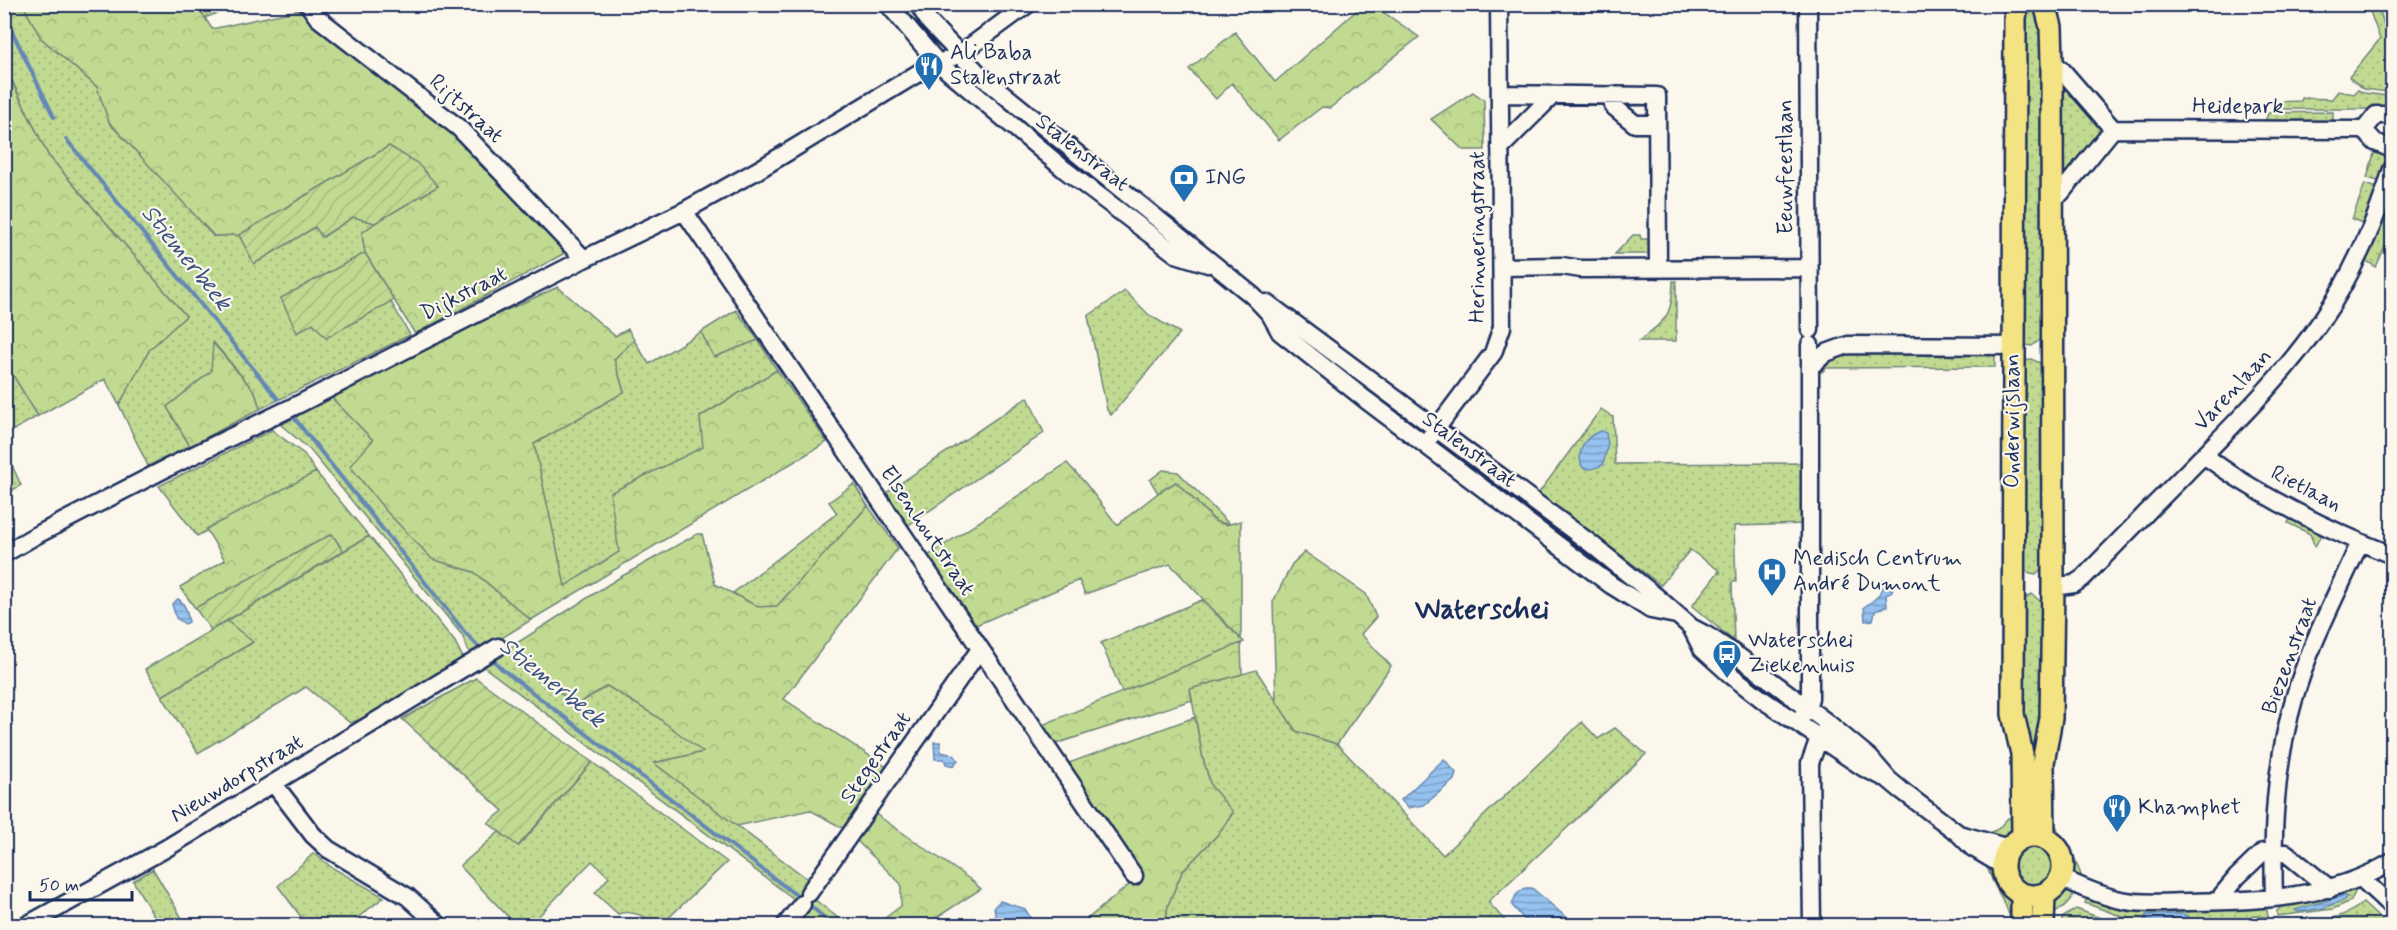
<svg xmlns="http://www.w3.org/2000/svg" width="2397" height="930" font-family="Mynerve,sans-serif">
<style>
.grass{fill:url(#grass-dots);stroke:#6e8478;stroke-width:1.5}
.forest{fill:url(#forest-crowns);stroke:#6e8478;stroke-width:1.5}
.garden{fill:url(#garden-furrows);stroke:#6e8478;stroke-width:1.5}
.water{fill:url(#water-rules);stroke:#6587b5;stroke-width:1.5}
.lines{fill:none;stroke-linecap:round;stroke-linejoin:round}
.stream{stroke:#6587b5;stroke-width:4}
.minor-casing{stroke:#1b2f5e;stroke-width:21}
.major-casing{stroke:#1b2f5e;stroke-width:26}
.minor{stroke:#fbf7ec;stroke-width:16}
.major{stroke:#f4e382;stroke-width:21}
.labels{text-anchor:middle;dominant-baseline:central;stroke-width:4.5;stroke-linejoin:round;paint-order:stroke}
.poi-label{font-size:22px;fill:#1b2f5e;stroke:#fbf7ec;text-anchor:start}
.street-label{font-size:22px;fill:#1b2f5e;stroke:#fbf7ec}
.water-label{font-size:24px;font-style:italic;fill:#3a5482;stroke:#fbf7ec}
.district-label{font-size:28px;font-weight:bold;fill:#1b2f5e;stroke:#fbf7ec}
</style>
<defs>
<pattern id="grass-dots" width="8" height="8" patternUnits="userSpaceOnUse" patternTransform="scale(1.5)"><rect width="8" height="8" fill="#c1da91"/><path d="M2 2h.1M6 6h.1" fill="none" stroke="#a5bb7f" stroke-width="1.8" stroke-linecap="round"/></pattern>
<pattern id="forest-crowns" width="20" height="18" patternUnits="userSpaceOnUse" patternTransform="scale(1.5)"><rect width="20" height="18" fill="#c1da91"/><path d="M2 6a3 3 0 1 1 6 0M12 15a3 3 0 1 1 6 0" fill="none" stroke="#a5bb7f"/></pattern>
<pattern id="garden-furrows" width="10" height="10" patternUnits="userSpaceOnUse" patternTransform="scale(1.5)"><rect width="10" height="10" fill="#c1da91"/><path d="M-1 1l2-2M0 10L10 0M9 11l2-2" fill="none" stroke="#a5bb7f"/></pattern>
<pattern id="water-rules" width="6" height="5" patternUnits="userSpaceOnUse" patternTransform="scale(1.5)"><rect width="6" height="5" fill="#96c2ef"/><path d="M0 2.5h6" fill="none" stroke="#7a9ec5"/></pattern>
</defs>
<rect width="100%" height="100%" fill="#fbf7ec"/>
<filter id="ink" filterUnits="userSpaceOnUse"><feTurbulence type="fractalNoise" baseFrequency=".0167" numOctaves="2"/><feDisplacementMap in="SourceGraphic" scale="12" xChannelSelector="R" yChannelSelector="G"/><feConvolveMatrix kernelMatrix="1 2 1 2 8 2 1 2 1" color-interpolation-filters="sRGB"/></filter>
<g filter="url(#ink)">
<path class="grass" d="M5,5H23L41,38L97,87L110,124L162,177L213,236L239,235L254,264L315,227L323,237L353,217L375,223L362,233L365,253L281,298L313,323L326,337L391,302L410,335L260,409L255,392L214,343L212,371L167,407L190,446L148,466L119,405L150,349L186,316L48,155L5,66Z
M197,5H240L204,18Z
M2023,5H2038L2041,40V339L2032,346L2026,345L2024,342Z
M2372,5H2378C2390,41 2391,54 2388,92L2364,89L2349,77L2380,39L2368,6Z
M2064,79L2104,123V135L2063,183Z
M2358,90L2364,93L2387,96L2385,106L2372,109H2273V102L2301,101L2302,98L2332,99L2338,91L2354,94Z
M2333,112V122H2265L2268,113Z
M2376,147L2388,155L2389,159L2383,179L2378,181L2367,178Z
M2365,184L2377,188L2379,191L2367,221L2362,223L2352,219Z
M2392,197V231L2376,267L2365,260Z
M1633,235H1640L1641,239H1651L1652,254H1615Z
M1673,281H1676V341H1639C1666,319 1672,318 1673,281Z
M1125,291L1149,315L1180,333L1111,415L1107,410L1088,316Z
M701,332L714,357L758,340L777,370L700,417L704,447L611,493L619,552L565,587L534,444L624,392L614,359L634,340L649,364Z
M1845,350L1995,351V367L1826,368L1822,372H1813Z
M2031,359L2040,363L2042,370V568L2036,574C2028,573 2025,572 2022,564L2023,365L2027,360Z
M11,372L38,416L5,435L4,376Z
M331,397L373,440L432,559L474,572L531,620L471,657L462,635L310,450L281,425Z
M1028,397L1044,433L907,526L886,493Z
M1601,409L1613,417L1615,464L1806,463V524L1734,526L1736,582H1732L1734,641L1692,606L1719,571L1720,574V571L1690,550L1661,585L1538,494Z
M272,430L304,454L316,472L197,536L159,486Z
M5,450L21,485L5,495H4Z
M1163,470L1178,472L1229,524L1216,522L1176,482L1158,493L1150,480Z
M854,484L868,506L777,606L758,607L733,593L837,513L829,502Z
M2293,514L2324,529L2315,547L2310,534L2288,523Z
M369,536L455,642L466,664L377,713L350,723L306,687L198,753L162,696L252,643L227,621Z
M2032,594L2041,602V706L2037,770L2026,804L2023,603L2025,598Z
M1202,600L1244,642L1122,692L1101,643Z
M506,650L576,705L607,686L656,716L704,752L654,763L810,881L798,902L484,667Z
M1256,670L1296,731L1337,744L1443,855L1582,722L1598,739L1615,728L1646,754L1488,902L1509,925L1165,926L1168,905L1182,872L1219,833L1233,813L1211,786L1203,759L1190,689Z
M592,762L727,862L660,926C648,918 633,909 618,914L595,893L609,877L592,861L529,926L516,925L460,866L499,832L519,846Z
M2008,818H2017C2015,839 2007,839 1988,837L1989,833L1998,829Z
M2054,820L2059,833L2070,846L2081,875L2080,878C2069,871 2062,846 2053,833Z
M2014 866a20 20 0 1 1 40 0a20 20 0 1 1-40 0Z
M314,853L331,867L384,897L356,919L360,925H307L278,886Z
M1983,861L1991,865L2000,886L2013,901L2015,916L2009,915C2006,903 1999,895 1994,884C1990,876 1989,869 1983,861Z
M153,869L186,925H159L133,881Z
M2357,887L2351,901L2333,909L2277,916V911L2283,905L2334,896Z
M2067,890L2075,891C2070,902 2063,910 2051,913L2050,899Z
M2088,896L2263,907L2267,910L2268,917L2254,916L2237,925H2145L2085,903Z
M2363,903L2387,925H2292C2317,922 2342,920 2363,903Z
M2076,909L2119,925H2062V918Z"/>
<path class="forest" d="M1364,4L1373,5L1419,37L1330,108L1322,107L1279,140L1232,83L1216,99L1189,69L1235,32L1275,82Z
M23,5H197L212,29L299,10L451,132L479,164L554,235L561,246L563,254L415,334L365,253L362,233L375,223L438,186L389,146L239,235L214,236L109,122L97,87L41,38Z
M4,66L48,155L186,316L150,349L119,405L105,379L38,416L11,372L4,341Z
M1473,92L1484,100L1485,150H1463L1431,119Z
M558,287L615,336L628,329L634,340L614,359L624,392L534,444L565,586L619,552L610,493L703,447L700,417L777,370L827,442L531,620L474,572L432,559L386,511L350,466L373,440L331,397L474,325Z
M736,310L758,340L714,357L701,332Z
M213,343L255,392L260,409L190,446L167,407L211,371Z
M1067,463L1086,484L1117,525L1158,493L1176,482L1216,522L1226,525L1241,521V639L1170,564L1085,594L1079,580L974,626L928,556Z
M316,472L369,536L343,551L332,534L195,608L180,587L225,560L206,529Z
M868,506L898,548L784,699L888,768L846,830L810,810L737,826L654,763L703,752L656,716L607,686L576,705L506,650L617,579L697,534H702L715,584L758,607L777,606Z
M1305,552L1366,594L1376,617L1361,634L1391,666L1337,744L1296,731L1276,701L1273,602L1292,564Z
M227,621L253,642L162,696L145,669Z
M1241,643L1242,674L1190,689L1192,700L1055,744L1042,725Z
M1195,717L1203,759L1211,786L1233,812L1219,833L1182,872L1168,905L1165,925H1080L1142,874L1066,764Z
M874,813L971,880L981,889L925,925H876L901,906V884L855,839Z
M814,899L847,925L794,926Z"/>
<path class="garden" d="M389,146L417,163L438,186L375,223L353,217L322,237L315,227L254,264L239,235Z
M365,253L394,300L326,338L313,323L297,333L281,298Z
M332,534L343,551L211,630L195,608Z
M476,678L592,762L518,846L488,823L503,811L402,719Z"/>
<path class="water" d="M1601,431L1606,433L1608,444L1603,465L1592,469L1583,468C1575,453 1584,436 1601,431Z
M1889,579L1894,582L1892,591L1886,595L1887,606L1875,611L1873,620L1865,621L1864,607C1876,599 1882,595 1883,580Z
M178,599C186,604 187,613 189,622L185,624L176,618L172,604Z
M934,742H940L941,752L954,755L958,760L953,766L946,764L944,759H935Z
M1444,759L1456,773L1454,780L1424,805L1408,808L1401,800Z
M1525,888H1532L1575,925H1529L1512,905L1516,895Z
M2345,895L2347,897L2345,900L2323,908L2298,912L2295,910Z
M1000,901L1025,909L1035,925H997L994,907Z
M2182,914L2189,917V925C2175,925 2155,929 2144,920L2146,915Z"/>
<g class="lines">
<path class="stream" d="M4,15L54,117
M66,139L278,399
M295,419L467,635L482,650
M490,657L502,669L801,899
M807,903L834,926"/>
<g class="minor-casing">
<path id="minor" d="M308,4L318,18L459,128L584,259
M888,4L937,62L1065,170L1176,254L1208,264
M918,4L930,23L980,75L1253,296L1270,314L1280,332L1366,400L1611,585L1651,610L1676,615
M1808,4L1810,330
M1500,94L1657,96L1658,269
M1613,95V106L1635,124H1657
M2113,129L2364,130L2375,142L2392,149
M2364,130L2376,115H2392
M1500,148L1553,95
M2051,199L2061,193L2113,129L2061,69L2052,62
M684,211L1134,876
M1502,267L1562,266L1581,269L1809,268
M1267,303L1590,543L1658,598L1691,627L1710,637L1738,656L1829,724L1870,758L1889,780L1901,790L1959,834L1973,848L2003,866
M1810,367L1826,353L1848,345L2013,346
M1430,437L1493,353L1502,327L1499,4
M2204,455C2255,494 2332,532 2392,555
M4,554L33,537L167,468L299,404L584,259L684,211L758,170L925,69L960,54L1028,4
M2053,587L2074,584L2083,578C2117,543 2151,508 2185,474C2233,425 2282,378 2321,321C2350,280 2378,217 2392,169
M1691,627L1702,649L1732,676L1763,700L1864,768L1883,777
M1798,723L1807,708L1810,698V345
M274,784L313,835L328,849L408,897L440,926
M1963,835L2009,848
M2061,878C2080,886 2100,896 2121,900C2142,905 2168,902 2189,902C2261,901 2329,899 2392,862
M2362,879L2392,907
M809,893L980,649
M2274,898C2272,830 2275,765 2294,699C2309,645 2338,593 2360,542
M2222,901V895L2237,877L2263,852L2286,853L2330,889
M25,926L165,849L498,647
M785,926L802,904
M1812,926L1810,763L1819,738L1826,729"/>
</g>
<g class="major-casing">
<path id="major" d="M2017,4L2015,18L2013,714L2022,754L2023,837
M2003 866a30 30 0 1 1 60 0a30 30 0 1 1-60 0Z
M2044,838L2043,763L2051,718L2053,587L2052,62L2051,27L2045,4
M2022,926V894
M2043,926L2044,894"/>
</g>
<use href="#minor" class="minor"/>
<use href="#major" class="major"/>
</g>
</g>
<defs>
<g id="restaurant-pin" transform="scale(1.5)"><path d="M0 17L-7.5 6A9.5 9.5 0 1 1 7.5 6Z" fill="#1f6fb2" stroke="#fbf7ec"/><path d="M-5-6h1v4h1v-4h1v4h1v-4h1v5L-1.5 .5V6h-2V.5L-5-1ZM5-6V6H3V1.5H1.5Q1.5-4 5-6Z" fill="#fff"/></g>
<g id="bank-pin" transform="scale(1.5)"><path d="M0 17L-7.5 6A9.5 9.5 0 1 1 7.5 6Z" fill="#1f6fb2" stroke="#fbf7ec"/><path d="M-6-4H6V4H-6ZM0-2.3a2.3 2.3 0 1 0 0 4.6a2.3 2.3 0 1 0 0-4.6Z" fill="#fff"/></g>
<g id="hospital-pin" transform="scale(1.5)"><path d="M0 17L-7.5 6A9.5 9.5 0 1 1 7.5 6Z" fill="#1f6fb2" stroke="#fbf7ec"/><path d="M-5-5h3v3.5h4V-5h3V5h-3V1.5h-4V5h-3Z" fill="#fff"/></g>
<g id="bus-pin" transform="scale(1.5)"><path d="M0 17L-7.5 6A9.5 9.5 0 1 1 7.5 6Z" fill="#1f6fb2" stroke="#fbf7ec"/><path d="M-5-6H5V4H4V6H2V4H-2V6H-4V4H-5ZM-3.5-4V0h7V-4ZM-3.5 1.2v1.5H-2V1.2ZM2 1.2v1.5H3.5V1.2Z" fill="#fff"/></g>
</defs>
<g fill-rule="evenodd">
<use href="#restaurant-pin" x="929" y="66"/>
<use href="#bank-pin" x="1184" y="178"/>
<use href="#hospital-pin" x="1772" y="572"/>
<use href="#bus-pin" x="1727" y="654"/>
<use href="#restaurant-pin" x="2117" y="808"/>
</g>
<g class="labels">
<g class="poi-label">
<text x="950" y="53">Ali Baba<tspan x="950" dy="25">Stalenstraat</tspan></text>
<text x="1205" y="178">ING</text>
<text x="1793" y="559">Medisch Centrum<tspan x="1793" dy="25">André Dumont</tspan></text>
<text x="1748" y="641">Waterschei<tspan x="1748" dy="25">Ziekenhuis</tspan></text>
<text x="2138" y="808">Khamphet</text>
</g>
<g class="street-label">
<text x="2238" y="107">Heidepark</text>
<text transform="translate(466 109) rotate(42)">Rijtstraat</text>
<text transform="translate(1082 153) rotate(38)">Stalenstraat</text>
<text transform="translate(1786 167) rotate(-90)">Eeuwfeestlaan</text>
<text transform="translate(1478 237) rotate(-90)">Herinneringstraat</text>
<text transform="translate(464 294) rotate(-27)">Dijkstraat</text>
<text transform="translate(2233 390) rotate(-47)">Varenlaan</text>
<text transform="translate(2013 421) rotate(-90)">Onderwijslaan</text>
<text transform="translate(1469 450) rotate(37)">Stalenstraat</text>
<text transform="translate(2306 489) rotate(27)">Rietlaan</text>
<text transform="translate(927 531) rotate(56)">Elsenhoutstraat</text>
<text transform="translate(2290 656) rotate(-70)">Biezenstraat</text>
<text transform="translate(876 758) rotate(-55)">Stegestraat</text>
<text transform="translate(237 779) rotate(-31)">Nieuwdorpstraat</text>
</g>
<g class="water-label">
<text transform="translate(186 258) rotate(51)">Stiemerbeek</text>
<text transform="translate(552 683) rotate(39)">Stiemerbeek</text>
</g>
<g class="district-label">
<text x="1482" y="610">Waterschei</text>
</g>
</g>
<rect width="2397" height="930" fill="none" stroke="#fbf7ec" stroke-width="24"/>
<rect x="12" y="12" width="2373" height="906" fill="none" stroke="#1b2f5e" stroke-width="2" filter="url(#ink)"/>
<path d="M30 891v9h102v-9" fill="none" stroke="#1b2f5e" stroke-width="3"/>
<text x="39" y="891" font-size="18" fill="#1b2f5e" stroke="#fbf7ec" stroke-width="4.5" paint-order="stroke">50 m</text>
</svg>
